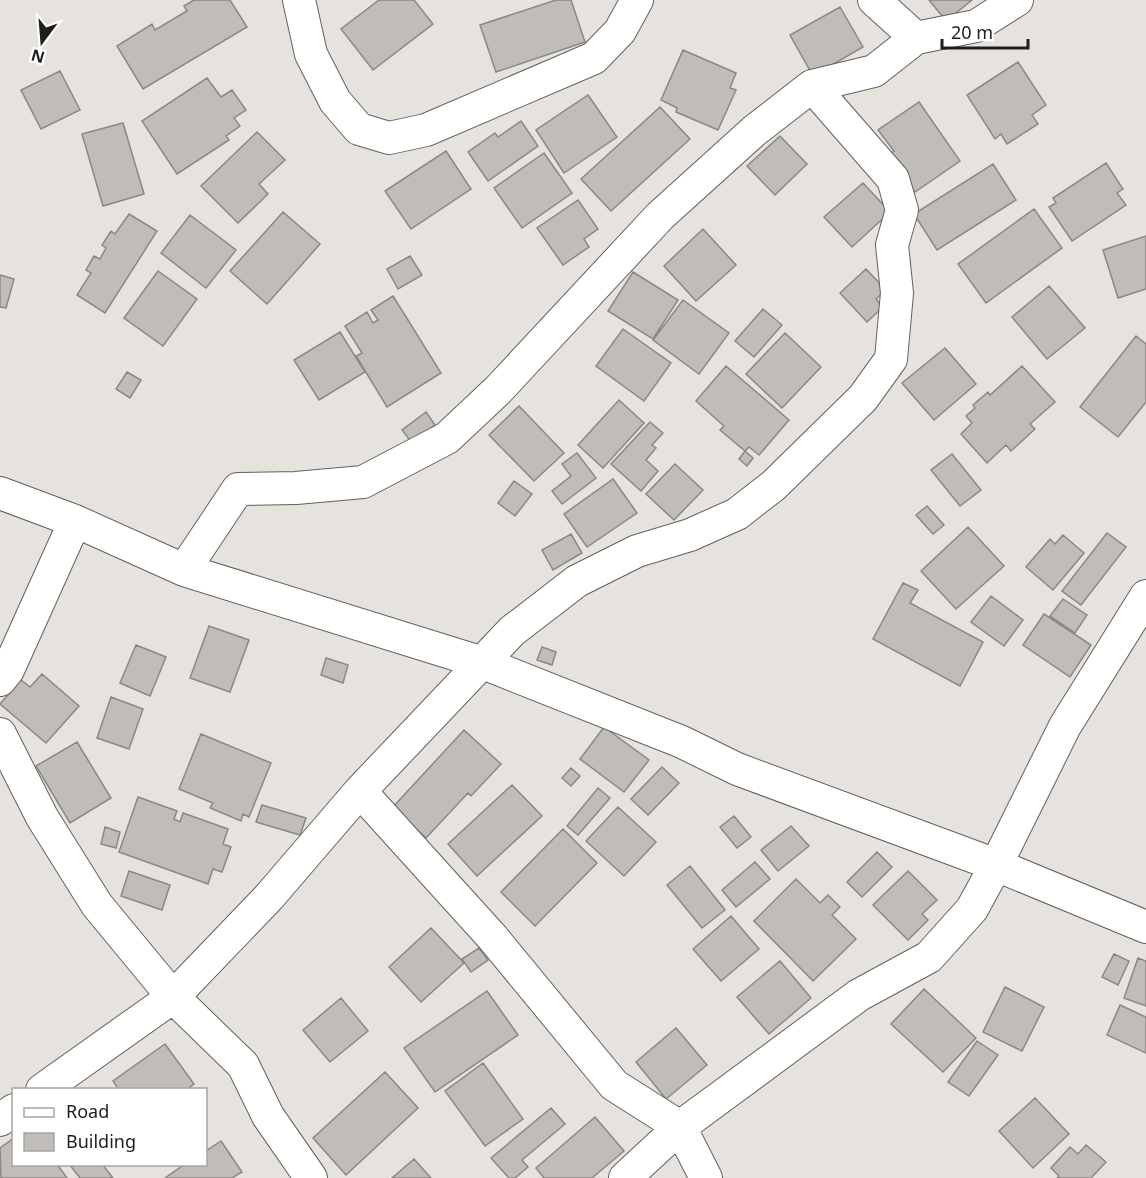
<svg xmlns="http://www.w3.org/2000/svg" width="1146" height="1178" font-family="'Noto Sans',sans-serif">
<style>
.building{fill:#c0bdb8;stroke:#8a8883;stroke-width:1.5}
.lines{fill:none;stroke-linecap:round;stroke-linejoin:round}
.minor-casing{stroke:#64615c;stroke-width:34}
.minor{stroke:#fff;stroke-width:32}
</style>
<rect width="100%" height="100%" fill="#e6e3de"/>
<path class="building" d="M194,0H230L247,27L143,89L117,46L152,24L155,30L187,11L184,6Z
M379,0H414L433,24L373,70L341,29Z
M556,0H571L585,42L496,72L480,25Z
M929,0H972L946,21Z
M840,7L863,47L813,76L790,35Z
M683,50L736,73L730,88L736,90L718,130L676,112L677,108L661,100Z
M1018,62L1046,105L1032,115L1038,124L1007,144L1001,134L995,139L967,95Z
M60,71L80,110L41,129L21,90Z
M207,78L221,97L232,90L246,110L234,118L240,126L226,136L229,140L177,174L142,121Z
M588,95L617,137L564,173L536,130Z
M919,102L960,161L915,192L888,155L894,151L878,130Z
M660,107L690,139L611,211L581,179Z
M521,121L538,146L488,181L468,152L495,133L498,137Z
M123,123L144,194L103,206L82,134Z
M257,132L285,160L259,184L268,194L238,223L201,186Z
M780,136L807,164L775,195L747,166Z
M446,151L471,189L411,229L385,191Z
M544,153L572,193L522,228L494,188Z
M1106,163L1123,189L1117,193L1126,205L1072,241L1049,207L1056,203L1053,198Z
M993,164L1016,200L937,250L914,214Z
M863,183L890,212L852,247L824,217Z
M578,200L598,229L584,239L589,247L563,265L537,228Z
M1034,209L1062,248L986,303L958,264Z
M283,212L320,244L267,304L230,271Z
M129,214L157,231L105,313L77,295L91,273L86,270L94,256L100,259L106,248L102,245L111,231L115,234Z
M190,215L236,250L206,288L161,253Z
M703,229L736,265L696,301L664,266Z
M1146,236V289L1118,298L1103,250Z
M410,256L422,275L398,289L387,269Z
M866,269L886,290L876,299L883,307L867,322L840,293Z
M158,271L197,299L163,346L124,318Z
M633,272L678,300L653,339L608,311Z
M0,275L14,279L6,308L0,307Z
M1049,286L1085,328L1047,359L1012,317Z
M393,296L441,373L387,407L356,356L362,353L345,326L367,312L373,323L378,320L371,310Z
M683,300L729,333L699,374L653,340Z
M763,309L782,325L754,357L735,341Z
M623,329L671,363L644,401L596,366Z
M340,332L365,372L319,400L294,360Z
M785,333L821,367L782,408L746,374Z
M1136,336L1146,344V402L1118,437L1080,407Z
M945,348L976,384L934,420L902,383Z
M726,366L789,420L759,455L749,447L745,451L720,430L724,426L696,401Z
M1022,366L1055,402L1030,424L1035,429L1011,451L1006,445L987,463L961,434L972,423L966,416L975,408L973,405L988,392L990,395Z
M127,372L141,380L130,398L116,389Z
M619,400L644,423L603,468L578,445Z
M519,406L564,453L534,481L489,435Z
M426,412L435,425L412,443L402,430Z
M650,422L663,433L652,445L656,448L646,460L658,471L641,491L611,464Z
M745,451L753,458L747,466L739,459Z
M577,453L596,478L562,504L552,491L571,476L562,464Z
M952,454L981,490L960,506L931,470Z
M675,464L703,490L674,520L646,494Z
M613,479L637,513L587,547L564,514Z
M514,481L532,494L515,516L498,503Z
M927,506L944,525L933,534L916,515Z
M968,527L1004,566L956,609L921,571Z
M1107,533L1126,547L1081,605L1062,591Z
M571,534L582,553L553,570L542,550Z
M1063,535L1084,553L1053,590L1026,567L1050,539L1055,544Z
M903,583L918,590L910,603L983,642L960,686L873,639Z
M991,596L1023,620L1004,646L971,622Z
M1063,599L1087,615L1075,633L1050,616Z
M1044,614L1091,645L1070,677L1023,645Z
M209,626L249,640L230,692L190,678Z
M136,645L166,657L150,696L120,683Z
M542,647L556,652L552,665L537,660Z
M326,658L348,665L343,683L321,675Z
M42,674L79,706L46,743L0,704L21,680L30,687Z
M111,697L143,709L129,749L97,738Z
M604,727L649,760L624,792L580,759Z
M464,730L501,764L471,796L468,793L426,838L393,807Z
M201,734L271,763L249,817L243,814L241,821L210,808L213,803L179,789Z
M77,742L111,798L70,823L36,766Z
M662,767L679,783L648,815L631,799Z
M571,768L580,776L571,786L562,778Z
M512,785L542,816L477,876L448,844Z
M598,788L610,798L578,835L567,826Z
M138,797L177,811L174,819L180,822L183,813L228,829L223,844L231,847L222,872L213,869L208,884L119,852Z
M262,805L306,818L300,835L256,822Z
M618,807L656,842L624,876L586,841Z
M734,816L751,837L737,848L720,827Z
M791,826L809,846L778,871L761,850Z
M105,827L120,832L116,848L101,844Z
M563,829L597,863L535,926L501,892Z
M877,852L892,867L862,897L847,882Z
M755,862L770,879L736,907L722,890Z
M690,866L725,910L702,928L667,885Z
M129,871L170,885L162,910L121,896Z
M908,871L937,900L922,914L928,920L908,940L873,905Z
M796,879L820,903L828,895L840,907L832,915L856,939L813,981L754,921Z
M731,916L759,949L721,981L693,949Z
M431,928L464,963L421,1002L389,967Z
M479,948L488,960L471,972L462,959Z
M1114,954L1129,961L1118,985L1102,977Z
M1138,958L1146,961V1006L1124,998Z
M780,961L811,998L769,1034L737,997Z
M1005,987L1044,1007L1022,1051L983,1032Z
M924,989L976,1038L943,1072L891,1024Z
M487,991L518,1035L435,1092L404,1048Z
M341,998L368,1031L330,1062L303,1030Z
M1120,1005L1146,1017V1053L1107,1035Z
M676,1028L707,1065L666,1099L636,1062Z
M977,1041L998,1055L969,1096L948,1082Z
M165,1044L194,1084L186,1090H119L113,1081Z
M483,1063L523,1119L485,1146L445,1091Z
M385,1072L418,1108L346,1175L313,1138Z
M1035,1098L1069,1134L1033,1168L999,1131Z
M551,1108L565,1124L522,1160L528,1167L515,1178H509L491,1158Z
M595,1117L624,1151L592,1178H544L536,1168Z
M14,1138V1164H57L67,1178H1L0,1148Z
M221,1141L242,1172L232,1178H165L185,1164H206V1151Z
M1086,1145L1106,1162L1091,1178H1057L1059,1176L1051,1168L1070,1147L1078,1154Z
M414,1159L431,1178H392Z
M69,1164H102L113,1178H80Z"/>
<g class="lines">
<g class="minor-casing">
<path id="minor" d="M299,0L311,54L335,101L359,129L389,138L426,130L594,58L620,31L637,0
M874,0L916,38
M0,493L75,521L184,570L483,663L682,742L737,769L996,865L1146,927
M184,570L238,489L296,488L363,482L447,438L498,390L660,216L754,131L812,86L874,71L916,38L976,26L1017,0
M0,680L8,670L75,521
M0,734L42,817L97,905L173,997L243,1065L268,1116L311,1178
M360,791L493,938L614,1085L680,1127L706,1178
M42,1090L173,997L269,897L360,791L512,631L577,581L637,551L690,535L737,514L773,486L863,398L891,359L897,293L892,245L902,210L893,179L812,86
M0,1120L14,1110
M625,1178L680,1127L859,995L929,957L972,909L996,865L1065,726L1146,596"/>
</g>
<use href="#minor" class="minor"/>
</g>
<rect x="12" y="1088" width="195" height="78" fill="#ffffff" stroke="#a5a5a4" stroke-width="1.5"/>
<rect x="24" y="1108" width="30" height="9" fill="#ffffff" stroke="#a5a5a4" stroke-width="1.5"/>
<text x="66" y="1118" font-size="18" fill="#1f1e1c">Road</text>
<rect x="24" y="1133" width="30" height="18" fill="#c0bdb8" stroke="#a5a5a4" stroke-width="1.5"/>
<text x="66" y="1148" font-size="18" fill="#1f1e1c">Building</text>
<g transform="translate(42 42) rotate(196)" stroke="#ffffff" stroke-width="4.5" paint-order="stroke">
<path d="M0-4.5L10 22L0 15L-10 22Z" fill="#1f1e1c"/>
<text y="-9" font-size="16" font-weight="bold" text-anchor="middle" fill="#1f1e1c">N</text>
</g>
<path d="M942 39v9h86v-9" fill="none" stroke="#1f1e1c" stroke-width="3"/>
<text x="951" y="39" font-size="18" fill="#1f1e1c" stroke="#ffffff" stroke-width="4.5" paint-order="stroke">20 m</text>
</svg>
